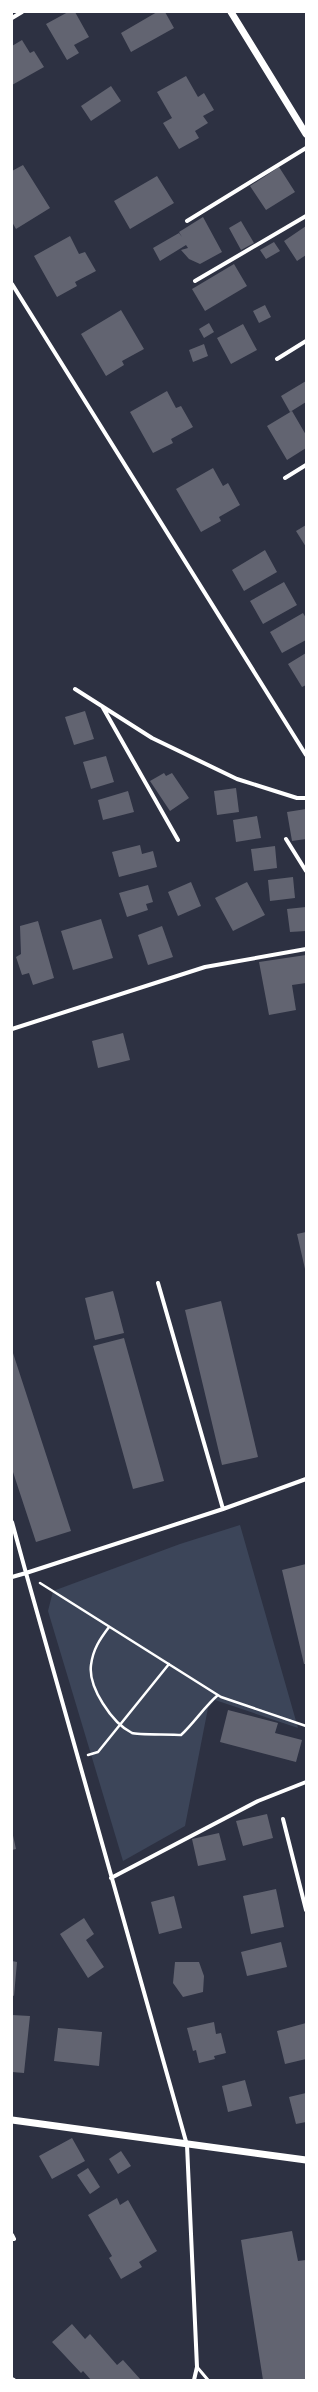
<svg xmlns="http://www.w3.org/2000/svg" width="318" height="2392" font-family="'Exo 2',sans-serif">
<style>
.green{fill:#3c4559}
.building{fill:#626471}
.lines{fill:none;stroke-linecap:round;stroke-linejoin:round}
.path{stroke:#fff;stroke-width:2.5}
.service{stroke:#fff;stroke-width:3}
.minor{stroke:#fff;stroke-width:4}
.tertiary{stroke:#fff;stroke-width:7}
</style>
<rect width="100%" height="100%" fill="#2d3142"/>
<path class="green" d="M240,1525L298,1728L215,1700L208,1708L185,1826L123,1861L48,1611L53,1591L180,1544Z"/>
<path class="building" d="M68,12H75L89,37L74,45L79,53L67,60L46,24Z
M157,12H165L174,28L131,52L121,33Z
M22,40L30,53L34,51L44,67L12,85V46Z
M186,76L198,97L204,93L214,110L203,116L208,123L195,131L199,138L179,149L163,123L172,118L157,92Z
M111,86L121,101L91,121L81,106Z
M23,165L50,208L16,229L12,222V171Z
M279,167L295,192L266,210L250,186Z
M157,176L174,203L130,229L114,201Z
M203,217L222,252L200,264L189,259L181,250L188,248L186,245L160,261L153,248L179,233L182,237L179,232Z
M241,221L254,243L241,250L229,228Z
M306,226V255L297,261L284,241Z
M70,236L79,254L85,252L96,271L75,282L77,286L57,297L34,256Z
M274,242L280,251L266,259L260,250Z
M234,264L247,286L205,311L192,289Z
M265,305L271,317L259,323L253,311Z
M121,310L144,349L122,361L124,365L106,376L81,334Z
M209,323L214,332L204,338L199,329Z
M243,324L257,350L231,364L217,338Z
M204,344L208,356L193,362L189,350Z
M306,381V402L290,412L281,396Z
M167,391L176,408L181,406L193,427L171,439L173,443L153,453L130,412Z
M292,411L306,435V448L287,460L267,426Z
M213,468L223,486L228,483L240,505L219,517L221,521L201,532L176,489Z
M306,525V547L296,531Z
M265,550L277,572L244,591L232,570Z
M284,582L297,605L263,624L250,601Z
M303,613L306,618V640L282,653L270,632Z
M306,653V685L302,687L288,664Z
M85,711L94,739L74,745L65,717Z
M106,756L114,782L91,789L83,762Z
M164,773L166,776L172,773L189,798L170,811L150,781Z
M236,788L239,812L217,815L214,791Z
M128,791L134,812L103,820L98,800Z
M306,809V839L292,841L287,812Z
M257,816L261,838L236,842L233,820Z
M140,845L142,854L153,851L157,867L119,877L112,852Z
M275,846L277,868L254,871L251,849Z
M293,877L295,898L270,901L268,880Z
M191,882L201,906L178,916L168,892Z
M247,882L265,915L233,931L215,898Z
M148,885L153,902L146,904L148,910L127,917L119,893Z
M306,907V931L290,932L287,909Z
M101,919L113,958L73,970L61,931Z
M38,921L54,978L33,985L29,973L22,975L16,957L21,954L20,926Z
M162,926L173,957L148,965L138,935Z
M306,955V983L292,985L296,1010L269,1015L259,962Z
M123,1033L130,1060L98,1068L92,1041Z
M306,1232V1269H305L297,1234Z
M113,1291L124,1333L95,1340L85,1298Z
M221,1301L258,1457L222,1465L185,1310Z
M124,1338L164,1481L133,1489L93,1346Z
M12,1350L71,1531L36,1542L12,1469Z
M306,1564V1664H304L282,1570Z
M228,1710L278,1723L275,1733L302,1740L296,1762L220,1742Z
M267,1814L273,1838L243,1846L236,1821Z
M12,1831L16,1849L12,1850Z
M219,1833L226,1860L198,1866L192,1839Z
M276,1889L284,1927L251,1934L243,1896Z
M174,1896L182,1928L159,1934L151,1902Z
M84,1918L94,1934L86,1940L104,1967L88,1978L60,1934Z
M281,1942L287,1967L247,1976L241,1952Z
M12,1961L17,1962L14,1996L12,1995Z
M175,1962H199L204,1976L203,1992L183,1997L173,1983Z
M12,2015L30,2016L24,2073L12,2072Z
M214,2022L216,2034L221,2033L226,2053L214,2056L215,2059L199,2063L196,2050L193,2051L187,2028Z
M306,2023V2059L285,2064L277,2031Z
M58,2028L102,2032L99,2066L54,2061Z
M245,2080L252,2106L228,2112L222,2086Z
M306,2093V2122L296,2124L289,2097Z
M72,2138L85,2161L52,2179L39,2156Z
M121,2151L131,2166L118,2174L109,2159Z
M88,2168L100,2187L90,2194L77,2175Z
M117,2198L120,2205L128,2200L157,2251L139,2262L142,2267L121,2279L109,2258L112,2256L88,2215Z
M292,2231L298,2261L306,2260V2380H263L241,2240Z
M72,2324L85,2339L90,2334L117,2365L123,2360L141,2380H91L83,2371L81,2373L52,2342Z"/>
<g class="lines">
<path class="path" d="M40,1583L221,1697L306,1726
M109,1627C100,1639 93,1649 91,1665C88,1687 112,1723 132,1733C137,1735 172,1734 181,1735C195,1722 204,1707 218,1695
M88,1755L98,1752L169,1664"/>
<path class="service" d="M197,2367L208,2380"/>
<path class="minor" d="M12,18L22,12
M187,221L306,148
M195,281L306,216
M12,284L306,755
M277,359L306,341
M285,478L306,465
M75,689L152,738L237,779L297,798H306
M102,706L178,840
M286,839L306,871
M12,1029L205,967L306,949
M158,1283L223,1509
M12,1522L26,1573L12,1577
M283,1819L306,1910
M111,1878L258,1801L306,1782
M12,2235L14,2239
M12,2379L14,2380
M194,2380L197,2367L187,2145L26,1573L223,1509L306,1479"/>
<path class="tertiary" d="M231,12L306,134
M12,2120L306,2160"/>
</g>
<rect width="318" height="2392" fill="none" stroke="#ffffff" stroke-width="26"/>
</svg>
